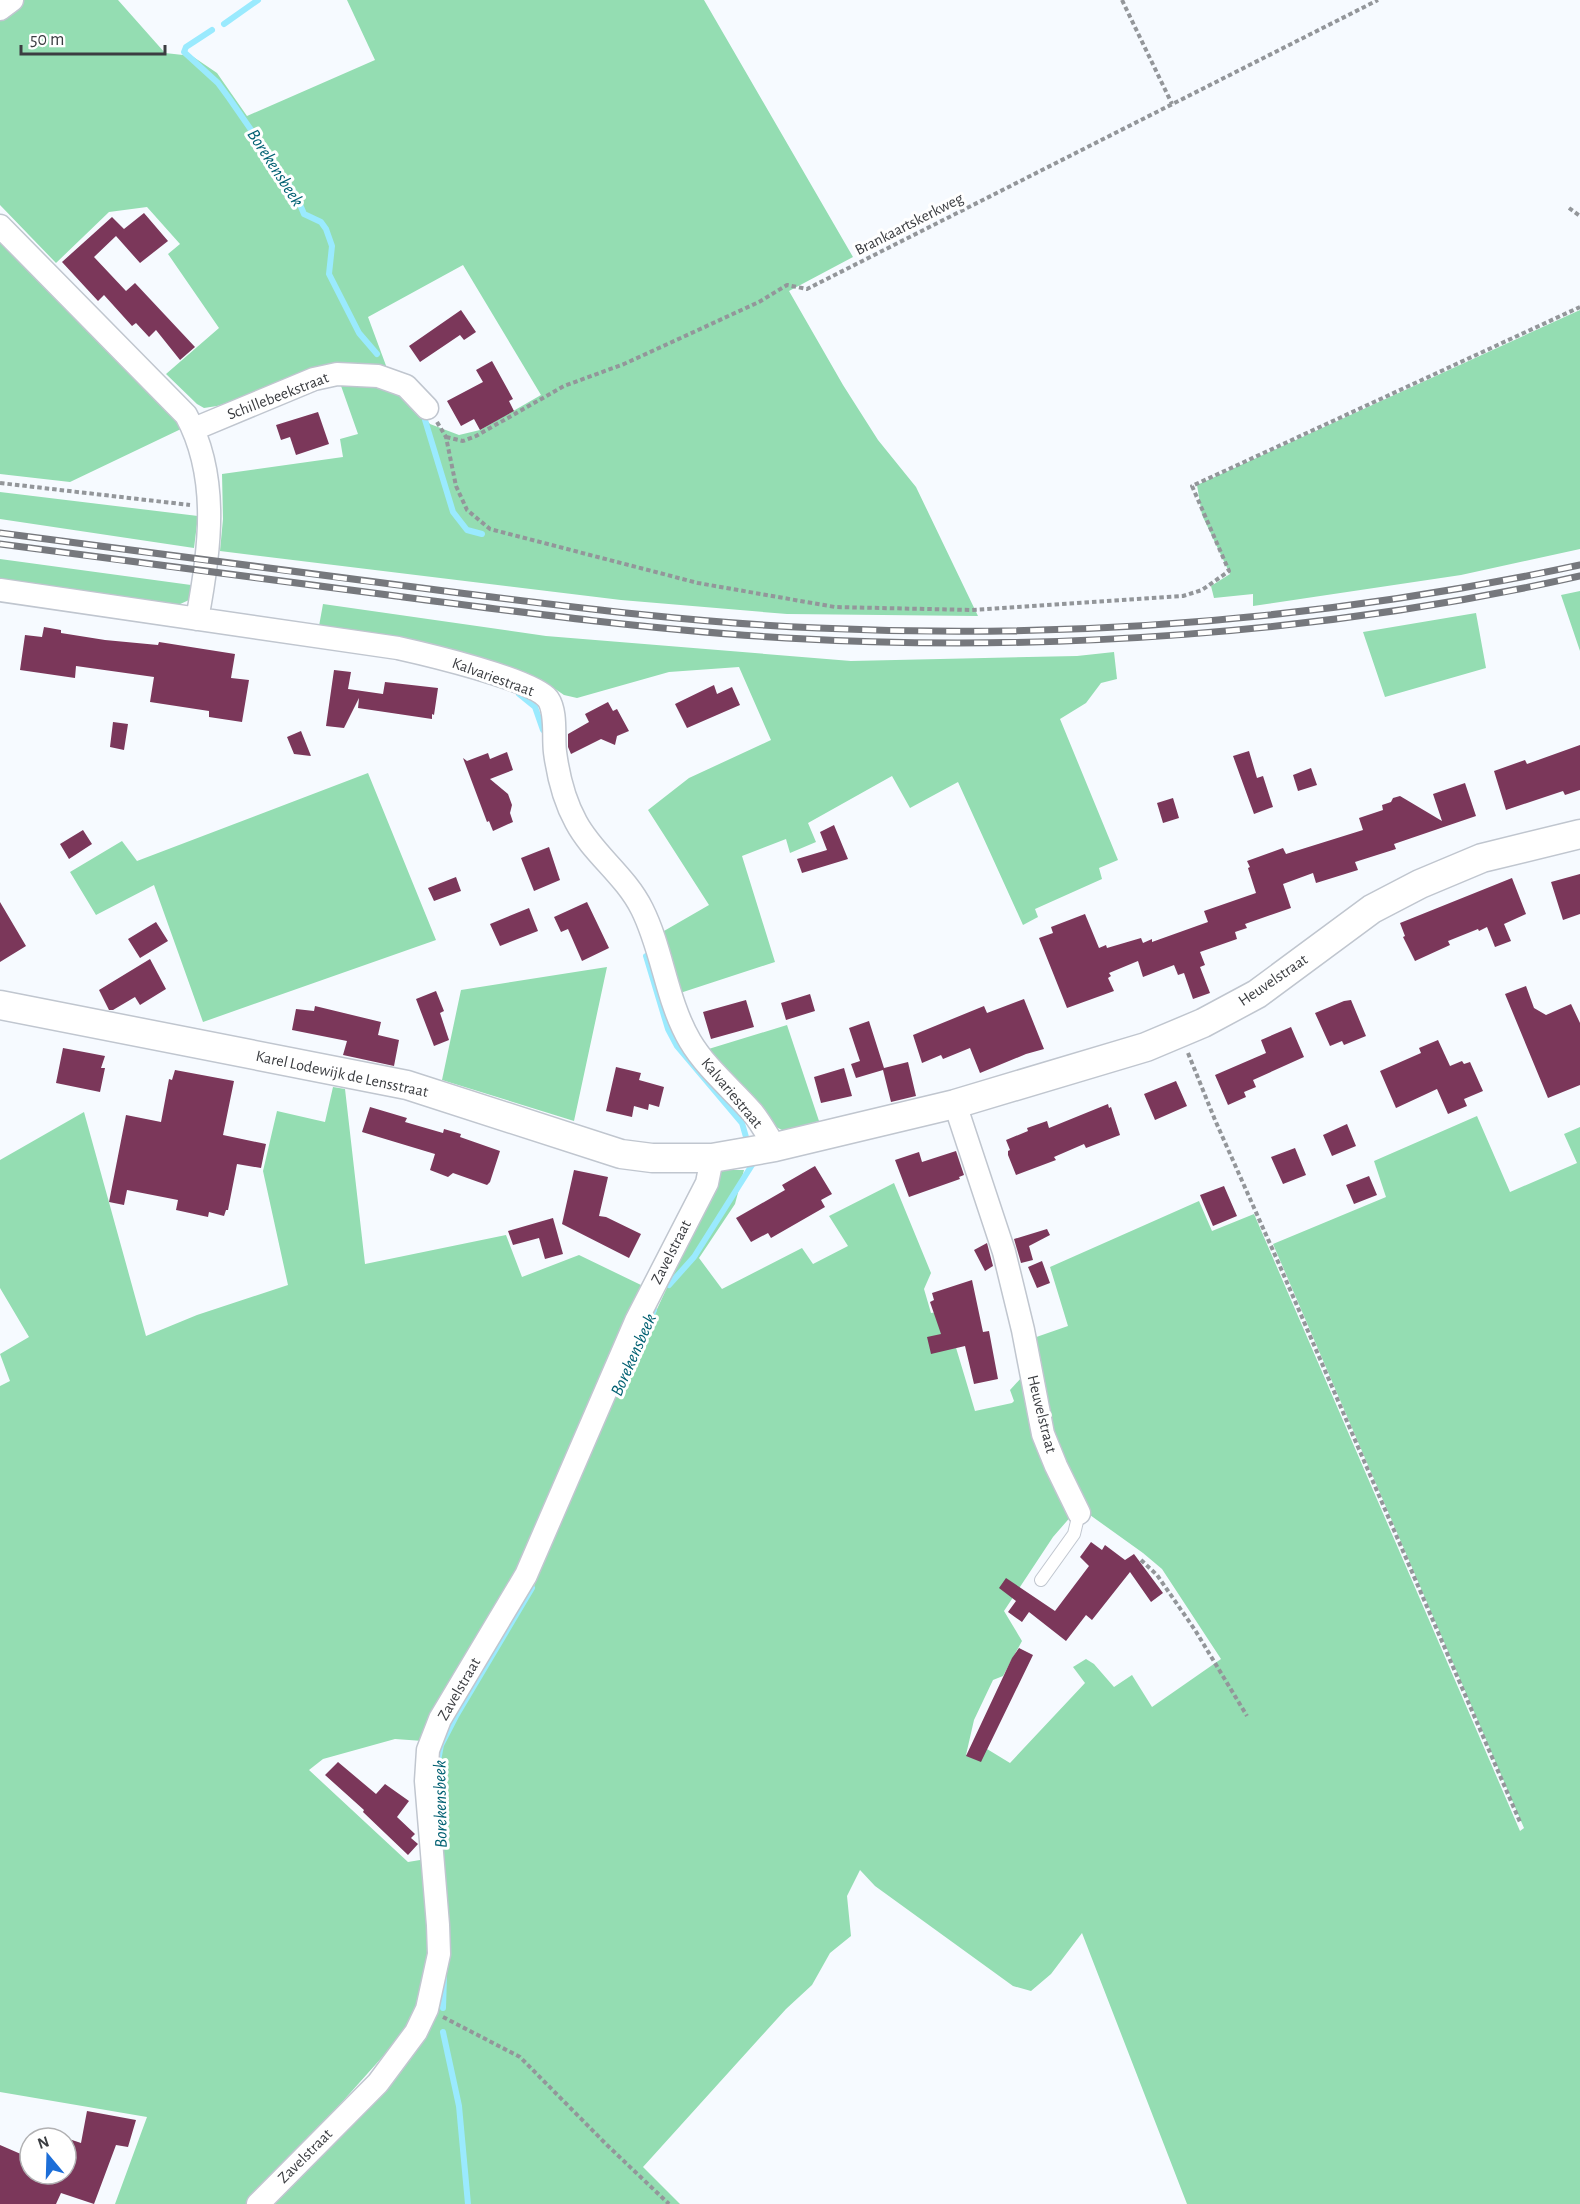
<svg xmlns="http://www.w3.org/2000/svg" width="1580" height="2204" font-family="'Alegreya Sans',sans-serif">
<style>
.green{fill:#94ddb2;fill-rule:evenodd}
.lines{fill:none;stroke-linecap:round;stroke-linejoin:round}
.stream{stroke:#9aeafe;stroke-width:6}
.building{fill:#7b375a}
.service-casing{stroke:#c0c6cf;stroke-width:14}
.minor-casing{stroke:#c0c6cf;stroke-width:25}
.tertiary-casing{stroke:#c0c6cf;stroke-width:31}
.path{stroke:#93969a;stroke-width:4;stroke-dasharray:4.5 3;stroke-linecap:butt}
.service{stroke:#fff;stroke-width:12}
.minor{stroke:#fff;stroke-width:22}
.tertiary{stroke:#fff;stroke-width:28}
.rail-casing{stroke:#76787d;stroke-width:7}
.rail{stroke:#fff;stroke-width:4.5;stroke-dasharray:14;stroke-linecap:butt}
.labels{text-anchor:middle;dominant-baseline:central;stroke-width:6;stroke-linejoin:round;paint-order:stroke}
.street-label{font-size:16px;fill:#3b3d41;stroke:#fff}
.water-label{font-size:18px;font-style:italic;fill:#016072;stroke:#fff}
</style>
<rect width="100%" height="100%" fill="#f6faff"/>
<path class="green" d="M20,0H118L165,53L192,56L217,73L247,116L375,60L347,0H704L853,257L789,291L843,385L878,440L916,487L978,616L787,614L621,600L220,551L223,519L222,474L343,457L340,439L358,434L340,383H360L396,391L415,405L430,424L459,435L480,430L541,395L463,265L368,317L388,371L251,395L217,406L204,408L197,404L166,374L219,328L168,254L180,244L147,207L109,212L56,263L0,205V16Z
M0,243L170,413L181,429L70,482L0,474Z
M1580,310V549L1461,575L1253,606V594L1214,598L1211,586L1230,574L1202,515L1197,485Z
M0,492L198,516L194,548L0,519Z
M0,559L191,585L189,600L178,605L0,579Z
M1580,591V651L1561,595Z
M323,604L546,636L851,661L1077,656L1114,652L1117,679L1101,683L1086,703L1060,719L1118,860L1099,868L1102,879L1035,909L1038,917L1023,925L958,782L910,808L892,776L808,823L816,842L790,853L786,839L742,856L775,962L674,995L657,935L709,905L648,810L689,778L771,740L739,667L669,672L577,698L564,695L542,680L510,669L319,626Z
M1476,613L1486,668L1385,697L1363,632Z
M368,773L436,940L203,1022L154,885L96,915L70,872L122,841L137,861Z
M607,967L574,1121L442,1080L461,990Z
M787,1025L819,1121L784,1131L774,1126L702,1051Z
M333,1087L345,1089L365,1264L506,1235L522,1277L579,1255L641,1285L517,1570L423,1741L395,1739L323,1759L309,1770L408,1862L426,1859L429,1958L418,2000L401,2036L251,2204H115L147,2117L0,2092V1386L10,1381L0,1354L29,1337L0,1288V1160L84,1112L146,1336L197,1315L288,1285L263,1171L277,1111L325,1122Z
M1477,1116L1510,1192L1577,1163L1564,1134L1580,1127V2204H1187L1082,1933L1051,1974L1031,1991L1013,1986L875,1886L860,1870L847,1896L851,1936L830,1953L812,1985L786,2009L643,2167L680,2204H269L423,2039L437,1787L443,1742L455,1714L534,1586L578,1478L722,1170H744L735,1204L699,1258L722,1289L802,1248L813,1264L848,1246L829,1216L894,1183L931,1273L924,1289L931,1313L945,1311L975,1411L1012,1403L1014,1401L1010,1390L1022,1377V1342L1068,1326L1050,1267L1199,1201L1212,1231L1254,1214L1520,1831L1524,1828L1273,1244L1386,1197L1374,1161ZM1073,1514L1090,1515L1143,1553L1162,1569L1221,1659L1152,1707L1132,1675L1114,1687L1094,1664L1086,1659L1073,1667L1085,1683L1010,1763L987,1749L966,1755L974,1720L993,1680L1003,1676L1022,1641L1004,1611L1053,1537Z"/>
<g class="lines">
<path class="stream" d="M224,24L258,0
M212,30L186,47L184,52L218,83L229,98L296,195L304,214L321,222L326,229L332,246L329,274L359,333L377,354
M425,420L453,512L467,530L482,534
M519,694L535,707L543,730
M646,956L668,1029L677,1046L742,1123L746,1137
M669,1285L694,1257L752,1165
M631,1361L654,1310
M438,1761L441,1745L456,1716L532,1588
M443,2008L444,1977
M443,2032L459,2106L468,2204"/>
</g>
<path class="building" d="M144,213L168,241L140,263L116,236L94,257L126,291L135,283L195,347L180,360L156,330L149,337L136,323L132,326L104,295L98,301L62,262L112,217L124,229Z
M461,310L476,332L464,340L460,335L420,362L409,346Z
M492,361L513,399L509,401L514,411L480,430L474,419L461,426L447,401L483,382L476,370Z
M318,412L329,444L296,455L290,437L281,440L276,425Z
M44,627L61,630V633L105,640L158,645L159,642L235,654L231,678L249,680L242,722L209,717V711L150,702L154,677L76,666L75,678L20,670L25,635L42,637Z
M334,670L351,672L348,689L383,694L385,682L438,688L434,715L432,714V719L358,708L359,698L344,728L326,726Z
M714,685L717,694L732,687L740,705L687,728L675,704Z
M608,702L613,711L617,709L629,731L617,736L615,745L601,739L571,754L568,747V734L589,722L585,714Z
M113,722L128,724L124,750L110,747Z
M301,731L311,756L294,754L287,737Z
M1580,745V790L1565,795L1563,791L1506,810L1494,771L1525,760L1527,764Z
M1249,751L1257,778L1263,776L1273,807L1254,814L1233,756Z
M507,752L513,770L490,779L508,794L512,805L510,813L513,822L493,831L489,821L487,822L463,758L467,761L488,753L490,759Z
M1311,768L1317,785L1298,791L1293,775Z
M1465,783L1476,816L1394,844L1396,849L1355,862L1358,870L1316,883L1313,873L1283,884L1291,908L1245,924L1247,928L1235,932L1237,939L1200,952L1205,965L1200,967L1210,993L1193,999L1184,973L1178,975L1174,965L1143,977L1138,961L1109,973L1111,976L1108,978L1114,991L1067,1008L1039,938L1053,933L1051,927L1085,914L1099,948L1106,945L1107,948L1141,938L1143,943L1152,939V942L1208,922L1204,911L1256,893L1248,868L1250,867L1247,861L1283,848L1286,854L1363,830L1359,818L1383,810L1382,805L1391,802L1393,798L1400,796L1442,821L1433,794Z
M1173,798L1179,818L1163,823L1157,803Z
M834,825L848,859L802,873L797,859L827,850L820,832Z
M83,830L92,844L69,859L60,844Z
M549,847L560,880L534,891L521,858Z
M1580,874V914L1563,920L1551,882Z
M456,877L461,891L434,901L428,888Z
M1512,878L1526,914L1504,924L1511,941L1495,947L1487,927L1479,931L1478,929L1448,941L1450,945L1415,961L1403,937L1405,936L1400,923Z
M0,902L26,946L0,962Z
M587,902L609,948L582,961L568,929L561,932L554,917Z
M529,908L538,931L500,946L490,924Z
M156,922L168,941L140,958L128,939Z
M150,959L166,989L140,1005L135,997L113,1010H109L99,990Z
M1526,986L1534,1008L1546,1015L1571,1004L1580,1023V1085L1548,1098L1505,994Z
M436,991L444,1011L440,1013L449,1040L434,1046L416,999Z
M810,994L815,1011L786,1020L781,1003Z
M1024,999L1044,1049L1026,1054L980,1073L970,1048L943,1059L941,1055L922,1063L913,1035L984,1006L987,1013Z
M746,1000L754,1027L711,1039L703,1012Z
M1351,1000L1366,1036L1344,1045L1342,1041L1330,1046L1315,1013L1344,1001Z
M315,1006L381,1022L378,1035L399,1040L394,1066L343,1055L347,1041L292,1030L296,1009L314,1011Z
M869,1021L884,1068L908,1062L916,1096L891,1102L883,1070L856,1078L851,1064L860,1061L849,1028Z
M1291,1027L1304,1057L1253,1080L1256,1087L1244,1092L1246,1097L1228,1105L1215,1075L1266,1053L1261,1040Z
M1438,1040L1450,1066L1462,1061L1464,1064L1470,1062L1483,1091L1464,1099L1467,1106L1448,1114L1437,1089L1396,1108L1380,1071L1421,1053L1419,1048Z
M63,1048L105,1056L101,1068H105L100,1092L56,1083Z
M616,1067L641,1073L639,1080L664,1087L659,1107L649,1104L648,1110L634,1106L632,1117L606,1111Z
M844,1068L852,1096L821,1103L814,1077Z
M175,1070L234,1081L223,1135L266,1144L261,1168L237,1164L228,1210H226L224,1216L209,1212L208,1217L176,1210L178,1200L127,1190L124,1205L109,1202L126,1115L161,1122L169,1079L172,1080Z
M1176,1081L1187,1106L1155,1120L1144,1094Z
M1108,1104L1109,1108L1111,1107L1120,1135L1086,1148L1084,1144L1054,1157L1056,1160L1016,1175L1008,1155V1151L1010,1150L1006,1140L1028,1131L1027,1128L1047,1121L1049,1128Z
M370,1107L407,1118L405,1122L443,1133L444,1129L461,1134L460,1137L500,1151L490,1182L487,1185L453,1173L448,1177L430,1170L435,1154L362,1132Z
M1347,1124L1356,1146L1332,1156L1323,1135Z
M1295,1148L1306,1175L1283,1184L1271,1157Z
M956,1151L964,1175L959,1177L960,1179L909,1197L895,1160L919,1152L922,1162Z
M815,1166L832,1194L821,1200L825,1207L771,1238L768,1233L751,1242L736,1218L785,1190L782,1185Z
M574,1170L608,1177L599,1216L606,1217L641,1234L629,1258L562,1224Z
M1369,1176L1377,1195L1354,1204L1346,1185Z
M1224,1186L1237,1216L1213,1226L1200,1195Z
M553,1218L563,1254L545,1259L539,1238L513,1245L508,1231Z
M1047,1229L1050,1235L1029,1246L1033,1260L1021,1263L1014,1239Z
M987,1243L993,1266L985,1271L974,1250Z
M1042,1261L1050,1283L1037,1288L1028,1267Z
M972,1280L983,1332L989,1331L998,1379L974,1384L965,1346L931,1354L927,1337L941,1334L930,1302L934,1300L932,1293Z
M1091,1542L1102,1550L1105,1545L1125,1560L1134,1554L1163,1593L1151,1602L1130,1572L1092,1620L1086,1615L1066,1641L1029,1612L1022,1622L1008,1612L1016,1601L999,1588L1006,1578L1055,1611L1089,1566L1080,1557Z
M1019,1648L1033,1655L981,1762L966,1756L1012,1658Z
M338,1762L376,1794L385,1784L409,1801L397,1817L415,1834L411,1838L418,1844L408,1855L363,1812L364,1810L325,1775Z
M87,2111L136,2120L128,2147L116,2145L94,2204L61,2193L56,2204H0V2145L30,2158V2174H66V2138L81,2143Z"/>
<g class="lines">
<g class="service-casing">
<path id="service" d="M1041,1580L1074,1534L1079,1513"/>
</g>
<g class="minor-casing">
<path id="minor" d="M0,9L12,0
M0,226L186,415C220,477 210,551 197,619
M194,429L314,379L337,374L378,376L406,386L427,408
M0,590L398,648C425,654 532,679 548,699C557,712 553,737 555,752C558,775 565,802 576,822C593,854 625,875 642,909C663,951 666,1000 690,1041C706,1068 732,1089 753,1113C761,1123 768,1136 775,1147
M955,1104L1004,1252L1023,1330L1043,1434L1056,1466L1079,1513
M258,2204L378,2083L416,2032L427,2009L439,1954L438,1925L426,1781L428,1750L440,1719L526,1575L636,1321L707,1183L712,1158"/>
</g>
<g class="tertiary-casing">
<path id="tertiary" d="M0,1005L407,1085L621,1154L652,1158H712L775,1147L955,1104L1146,1047L1203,1023L1257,994L1372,909L1420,884L1482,858L1580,834"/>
</g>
<path class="path" d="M1122,0L1172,104
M1569,208L1580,216
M437,422L446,437L456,486L467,510L490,529L698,583L835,607L972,610L1183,596L1202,590L1229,571L1192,486L1580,307
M446,437L463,441L476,436L564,386L624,364L759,302L787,285L807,289L1378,0
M0,483L190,505
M1188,1053L1215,1120L1279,1264L1520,1822
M1141,1560L1157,1575L1195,1630L1247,1716
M443,2017L520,2057L607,2145L669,2204"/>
<use href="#service" class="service"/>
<use href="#minor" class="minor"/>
<use href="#tertiary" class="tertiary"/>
<g class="rail-casing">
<path id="rail" d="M0,533C153,553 306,574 460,593C579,608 698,623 818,628C1073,640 1330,619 1580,565
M0,544C132,562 264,579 396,596C526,613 655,630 786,638C1046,653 1325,634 1580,576"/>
</g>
<use href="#rail" class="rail"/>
</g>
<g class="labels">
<g class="street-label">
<text transform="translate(909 224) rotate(-27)">Brankaartskerkweg</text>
<text transform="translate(278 396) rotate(-21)">Schillebeekstraat</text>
<text transform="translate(493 677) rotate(20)">Kalvariestraat</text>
<text transform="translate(1273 980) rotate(-34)">Heuvelstraat</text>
<text transform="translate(342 1074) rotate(12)">Karel Lodewijk de Lensstraat</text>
<text transform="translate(732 1093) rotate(50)">Kalvariestraat</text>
<text transform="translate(671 1252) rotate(-63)">Zavelstraat</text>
<text transform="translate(1042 1414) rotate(76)">Heuvelstraat</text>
<text transform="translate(459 1689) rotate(-60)">Zavelstraat</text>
<text transform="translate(305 2156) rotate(-45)">Zavelstraat</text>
</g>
<g class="water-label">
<text transform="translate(275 168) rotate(57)">Borekensbeek</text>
<text transform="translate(634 1355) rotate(-66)">Borekensbeek</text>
<text transform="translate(441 1804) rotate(-91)">Borekensbeek</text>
</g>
</g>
<g transform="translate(48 2156) rotate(341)"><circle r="28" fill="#ffffff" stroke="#b1b1b3" stroke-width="1.5"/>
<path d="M0-4.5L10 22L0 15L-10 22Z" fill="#1c6ed8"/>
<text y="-9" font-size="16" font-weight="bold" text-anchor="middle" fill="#3b3d41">N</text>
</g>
<path d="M21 45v9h144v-9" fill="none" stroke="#3b3d41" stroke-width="3"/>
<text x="30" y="45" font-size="18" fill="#3b3d41" stroke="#ffffff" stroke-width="4.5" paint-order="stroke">50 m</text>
</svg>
